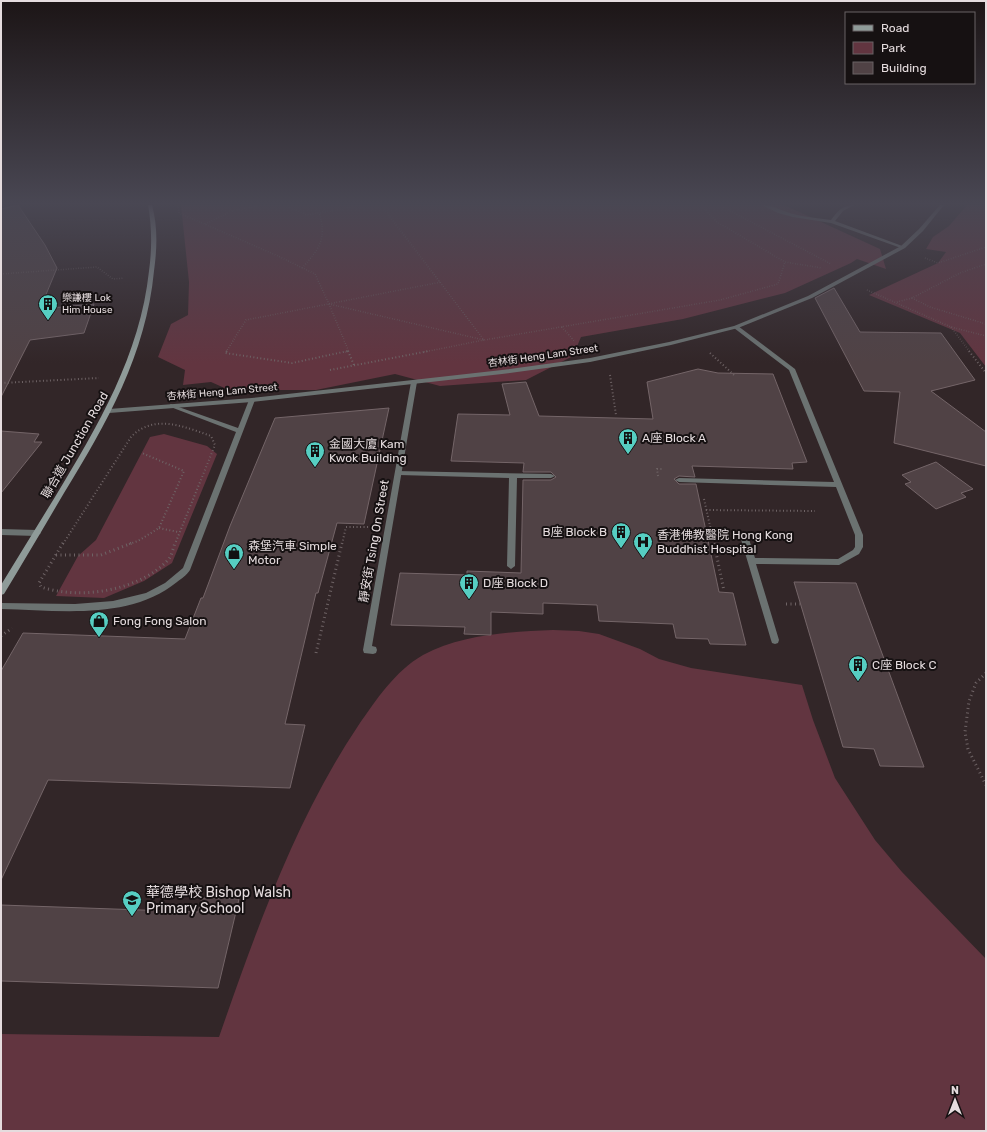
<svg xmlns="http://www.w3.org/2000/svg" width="987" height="1132" font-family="Rubik,'Noto Sans TC',sans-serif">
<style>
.green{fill:#623540}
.building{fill:#504245;stroke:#746568}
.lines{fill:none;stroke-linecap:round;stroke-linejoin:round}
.path-far2{stroke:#6e6365;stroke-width:1.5;stroke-dasharray:0.5 2;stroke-linecap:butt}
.path-far1{stroke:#6e6365;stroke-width:2;stroke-dasharray:1 2.5;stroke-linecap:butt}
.path{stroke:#6e6365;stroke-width:3;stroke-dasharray:1 3.5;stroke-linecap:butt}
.service{fill:#6b7271;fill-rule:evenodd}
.minor{fill:#6b7271;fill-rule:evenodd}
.tertiary{fill:#6b7271;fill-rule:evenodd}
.secondary{fill:#8f9b99;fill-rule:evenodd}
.labels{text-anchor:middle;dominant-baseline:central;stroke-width:4;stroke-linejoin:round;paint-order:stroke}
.far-poi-label{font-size:10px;fill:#e5dcde;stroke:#161112;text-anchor:start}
.far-street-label{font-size:10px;fill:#e5dcde;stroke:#161112}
.poi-label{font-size:12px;fill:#e5dcde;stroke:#161112;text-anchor:start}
.street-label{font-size:12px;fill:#e5dcde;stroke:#161112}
.near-poi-label{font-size:14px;fill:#e5dcde;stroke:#161112;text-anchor:start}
</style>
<rect width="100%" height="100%" fill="#322628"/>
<path class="green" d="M181,205H784L880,249L886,269L857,259L851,263L785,293L683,319L581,337L573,356L526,380L440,386L395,374L316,390H229L211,382L183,385L185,370L158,357L171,324L188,315L189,282Z
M967,205H986V367L960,333L869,295L938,263L946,252L926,249L933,237L949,226Z
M164,434L207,446L217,454L172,563L144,581L104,598L56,596L78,556L96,540L150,437Z
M553,630L579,631L599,634L640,649L659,659L691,668L802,685L813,720L835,778L875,840L902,872L986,959V1131H1V1034L219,1037C256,931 295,820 358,726C376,700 395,671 423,655C463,634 509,632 553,630Z"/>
<path class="building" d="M18,205L45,245L57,268L40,309L94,304L84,333L30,340L1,397V209Z
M834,288L860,332L941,333L975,380L931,391L986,432V466L894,443L900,392L864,391L815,298Z
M698,369L718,373L773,374L807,462L792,463L793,469L692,466L695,477L679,476L674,479L679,484H696L719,592L733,593L746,645L710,644L708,639L676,638L673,624L599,621L597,605L543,603V614L491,612V635L464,634L465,627L391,625L400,573L467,575V571L521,573L523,480H551L556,477L551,472H523L524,463L451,461L458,414L510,415L502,384L526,382L539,416L653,419L647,382Z
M389,408L364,524L337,523L318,593H316L285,724L305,725L290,788L48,780L1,880V671L23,633L185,639L201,598H203L230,526L275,418Z
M1,431L39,434L34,442H42L1,493Z
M936,462L973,489L961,493L966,497L936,509L905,484L911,482L902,475Z
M794,582L856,583L924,767L880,766L874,749L843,747Z
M202,898L239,899L218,988L1,981V905L198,912Z"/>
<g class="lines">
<path class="path-far2" d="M178,205L179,213L278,256L315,274L329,304L484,340L720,300L778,284L785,262
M285,205L307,215L354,207L353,205
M381,205L484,340L424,352
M701,205L717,222L785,262L822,268
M719,205L831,264
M1,206L6,205
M205,224L234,210L266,205
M925,258L938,263L986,247
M302,268C320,248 327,239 319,212
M1,274L97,267L113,279L124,278
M867,290L951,327L986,336
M912,298L930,307L986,324
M897,302L912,298L960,273L986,264
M329,304L349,352
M562,327L575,342
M951,327L970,352
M226,352L246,320L441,282
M345,352L348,351"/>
<path class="path-far1" d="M227,351L225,353L292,363L348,351
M348,351L354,365
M969,351L986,373
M710,353L734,375
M330,370L429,351
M610,375L616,415
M1,383L99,378
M658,476L657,469H663
M704,499L714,544
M706,510L815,511
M159,528L178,532
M63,544L131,437C154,413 185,427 211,436L215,445L175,544
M129,544L138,541L159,528L184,471L142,453
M342,544L346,527H369"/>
<path class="path" d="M63,543L39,583L41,587C80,600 139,591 168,560C172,556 173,548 175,543
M714,543L724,591
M56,555H101L132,543
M786,604H800
M1,636L12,628
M316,653L342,543
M986,673L976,683L969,701L965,732L968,749L986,785"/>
<path class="service" d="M762,205C772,205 782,211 793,214C805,217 818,218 831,220C837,212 842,205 854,205L843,211L835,221L905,247L901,248L831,223L793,217L778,213Z
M734,326H738L795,369L863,535V547L859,554L839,565L756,564L779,640L778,643L775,644L772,643L771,640L740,536L741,534H747L748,536L755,558L838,559L853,550L855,547V535L836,487L679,482L675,480L679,478L834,482L789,370L734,328Z
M252,398L255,400L190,570C187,575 181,579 177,582C129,621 58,610 1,609V603L75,604L113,601L146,593L165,583L183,568L236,432L168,406L171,404L173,405L238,428L249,400Z
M396,471L551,474L555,476L551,478H517L515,566L511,569L507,566L509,478L399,475L395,473Z
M1,529L37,530L41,533L37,536L1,535Z"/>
<path class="minor" d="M414,380L417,382L372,646L376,647L377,650L376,653L373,654L364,653L363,650L411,382Z"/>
<path class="tertiary" d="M940,205H944L923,231L905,248L812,298L738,328L671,345L590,362L502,374L252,402L109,413L106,411L109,409L252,398L502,370L590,358L669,342L734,326L808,296L901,246L919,229Z"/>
<path class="secondary" d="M148,205H152C158,227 157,249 154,271C146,354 107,423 64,493C44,527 24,561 4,594L1,595V585C19,556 37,526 55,497C98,426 140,355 149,271C152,249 152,227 148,205Z"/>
</g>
<linearGradient id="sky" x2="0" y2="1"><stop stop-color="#1c1516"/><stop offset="0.56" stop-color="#494753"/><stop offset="1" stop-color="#494753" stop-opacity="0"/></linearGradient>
<rect width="987" height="363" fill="url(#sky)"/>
<defs>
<g id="building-pin" transform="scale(1)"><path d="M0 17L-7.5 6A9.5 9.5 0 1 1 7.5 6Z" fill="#56cec2" stroke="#161112"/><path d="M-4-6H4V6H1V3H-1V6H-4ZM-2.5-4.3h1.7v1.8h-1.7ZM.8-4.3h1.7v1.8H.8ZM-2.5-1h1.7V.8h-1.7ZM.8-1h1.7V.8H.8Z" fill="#111"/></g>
<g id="hospital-pin" transform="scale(1)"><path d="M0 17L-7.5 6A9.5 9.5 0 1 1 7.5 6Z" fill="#56cec2" stroke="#161112"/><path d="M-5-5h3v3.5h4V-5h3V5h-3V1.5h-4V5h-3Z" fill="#111"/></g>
<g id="shop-pin" transform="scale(1)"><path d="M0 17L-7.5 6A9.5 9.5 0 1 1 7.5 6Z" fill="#56cec2" stroke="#161112"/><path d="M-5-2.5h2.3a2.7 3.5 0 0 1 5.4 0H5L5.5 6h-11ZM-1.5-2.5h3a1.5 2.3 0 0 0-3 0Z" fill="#111"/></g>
<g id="school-pin" transform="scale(1)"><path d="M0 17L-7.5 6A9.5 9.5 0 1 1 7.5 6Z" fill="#56cec2" stroke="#161112"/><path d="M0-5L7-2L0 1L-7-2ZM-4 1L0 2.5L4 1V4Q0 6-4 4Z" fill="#111"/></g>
</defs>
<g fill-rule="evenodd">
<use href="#building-pin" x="48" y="304"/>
<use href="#building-pin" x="628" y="438"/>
<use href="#building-pin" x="315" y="451"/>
<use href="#building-pin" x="621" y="532"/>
<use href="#hospital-pin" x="643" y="542"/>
<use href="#shop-pin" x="234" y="553"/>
<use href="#building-pin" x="469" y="583"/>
<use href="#shop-pin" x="99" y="621"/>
<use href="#building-pin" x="858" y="665"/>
<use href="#school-pin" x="132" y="900"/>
</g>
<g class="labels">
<g class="far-poi-label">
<text x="62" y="298">樂謙樓 Lok<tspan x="62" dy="12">Him House</tspan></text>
</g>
<g class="far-street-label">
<text transform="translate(543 356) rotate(-8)">杏林街 Heng Lam Street</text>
<text transform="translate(222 392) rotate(-5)">杏林街 Heng Lam Street</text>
</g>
<g class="poi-label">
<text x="642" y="438">A座 Block A</text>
<text x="329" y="444">金國大廈 Kam<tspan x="329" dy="14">Kwok Building</tspan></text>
<text x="607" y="532" text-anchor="end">B座 Block B</text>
<text x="657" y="535">香港佛教醫院 Hong Kong<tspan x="657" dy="14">Buddhist Hospital</tspan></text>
<text x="248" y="546">森堡汽車 Simple<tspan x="248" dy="14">Motor</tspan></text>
<text x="483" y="583">D座 Block D</text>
<text x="113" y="621">Fong Fong Salon</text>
<text x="872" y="665">C座 Block C</text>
</g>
<g class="street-label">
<text transform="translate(75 445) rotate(-60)">聯合道 Junction Road</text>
<text transform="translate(374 541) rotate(-80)">靜安街 Tsing On Street</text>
</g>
<g class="near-poi-label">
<text x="146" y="892">華德學校 Bishop Walsh<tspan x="146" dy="16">Primary School</tspan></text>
</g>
</g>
<rect width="987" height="1132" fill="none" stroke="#e5dcde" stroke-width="4"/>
<rect x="845" y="12" width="130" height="72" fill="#161112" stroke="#696264"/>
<rect x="853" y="25" width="20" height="6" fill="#8f9b99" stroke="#696264"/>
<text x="881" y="32" font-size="12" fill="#e5dcde">Road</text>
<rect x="853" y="42" width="20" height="12" fill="#623540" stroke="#696264"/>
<text x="881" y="52" font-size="12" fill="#e5dcde">Park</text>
<rect x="853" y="62" width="20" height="12" fill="#504245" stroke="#696264"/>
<text x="881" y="72" font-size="12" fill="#e5dcde">Building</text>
<g transform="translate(955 1100)" stroke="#161112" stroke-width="3" paint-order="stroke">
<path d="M0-3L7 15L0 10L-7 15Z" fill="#e5dcde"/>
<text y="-6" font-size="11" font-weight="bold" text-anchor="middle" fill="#e5dcde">N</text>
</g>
</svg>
